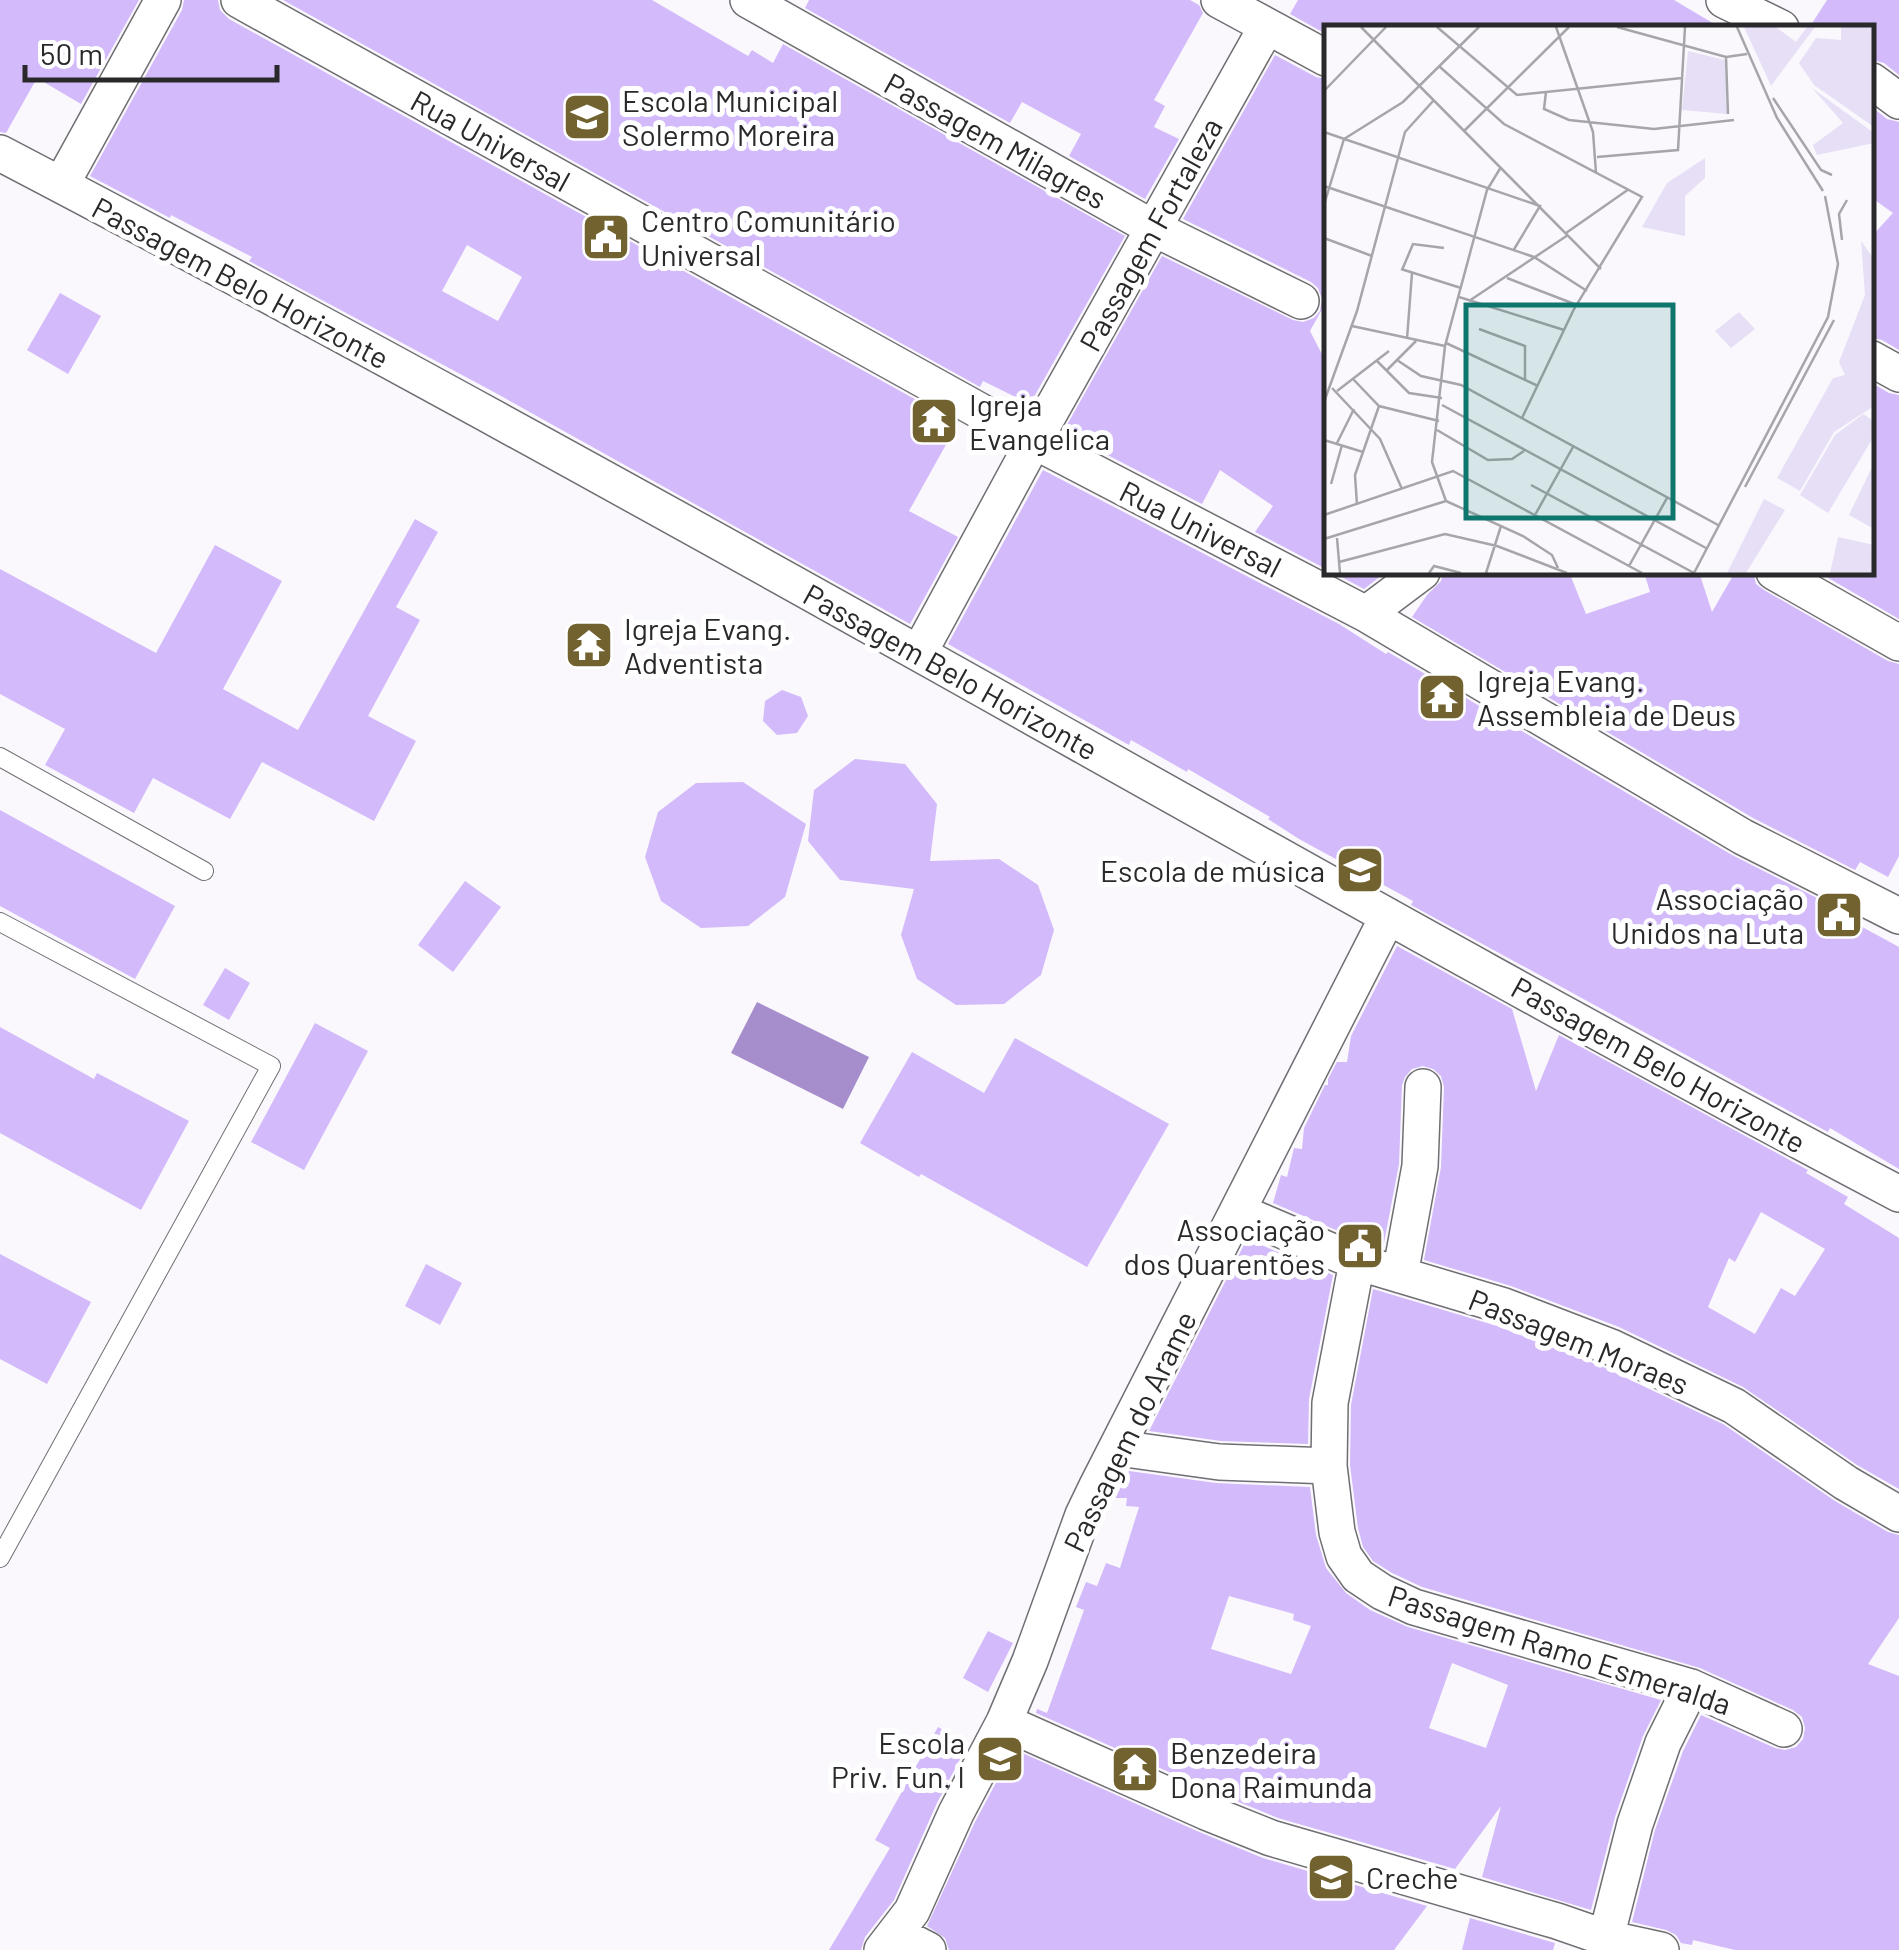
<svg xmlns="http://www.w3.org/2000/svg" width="1899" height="1950" font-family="Barlow,sans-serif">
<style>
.water{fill:#a68dcc}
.building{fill:#d3bafb;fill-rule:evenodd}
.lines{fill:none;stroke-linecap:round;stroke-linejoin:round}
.service-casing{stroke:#6f6e72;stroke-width:20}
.minor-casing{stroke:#6f6e72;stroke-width:38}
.service{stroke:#fff;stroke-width:18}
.minor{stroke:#fff;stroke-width:35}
.labels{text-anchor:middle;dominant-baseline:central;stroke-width:10;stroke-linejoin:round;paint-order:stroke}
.poi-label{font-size:30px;fill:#29292b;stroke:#fff;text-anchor:start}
.street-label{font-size:30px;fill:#29292b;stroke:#fff}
.inset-road{fill:none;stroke:#a6a5a9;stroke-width:2.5}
.view{fill:#0f766e;fill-opacity:0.15;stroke:#0f766e;stroke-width:5}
.inset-edge{fill:none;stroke:#29292b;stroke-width:5}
</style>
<rect width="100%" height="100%" fill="#faf8fd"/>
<path class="water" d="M757,1002L869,1057L843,1109L731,1053Z"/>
<path class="building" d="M0,0H139L81,104L37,78L6,133L0,132Z
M184,0H218L220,10L229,19L958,423L909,511L958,537L910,624L492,391L249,261L252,257L171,215L170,218L90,176L182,10ZM467,245L522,277L498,321L442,291Z
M283,0H652L748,56L752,50L773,63L783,44L1125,236L1030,404L983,381L980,387Z
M809,0H1190L1199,5L1203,13L1154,100L1165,106L1154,127L1179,139L1145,199L1069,156L1081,134L1022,102L1010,123L805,8Z
M1298,0H1674L1721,28H1326V34L1290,14Z
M1827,0H1899V75L1884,63L1872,60V28H1809Z
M1275,55L1316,77L1326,79V302L1310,331L1326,362V569L1255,532L1273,506L1220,470L1202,504L1063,432L1162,256L1293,320L1303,322L1314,318L1320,311L1322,299L1318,288L1311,282L1183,219Z
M1872,107L1887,119L1899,122V350L1882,340L1872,338V236L1893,213L1872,198Z
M60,293L101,316L68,374L27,350Z
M1872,383L1889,393L1899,395V619L1818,572H1872Z
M1043,470L1339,624L1386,654L1388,652L1732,855L1835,907L1833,911L1899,947V1169L1830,1128L1828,1132L1787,1110L1411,905L1413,901L1299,839L1268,819L1270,817L1188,769L1187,772L1131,740L1129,745L948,644Z
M415,519L438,532L396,607L420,620L368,716L416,741L374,821L262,762L230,819L153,778L134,813L45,765L65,729L0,694V569L156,653L215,545L282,581L223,689L298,730Z
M1332,572H1386L1364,589Z
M1443,572H1569L1586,614L1650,592L1644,572H1699L1712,612L1735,572H1753L1756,584L1764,590L1888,661L1899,664V856L1888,877L1860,862L1855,870L1753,818L1412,617L1427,595L1441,581Z
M782,690L801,697L808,716L797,733L777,735L763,721L765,701Z
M855,759L905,764L937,804L930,861L999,859L1038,885L1054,930L1041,975L1004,1004L956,1005L917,979L901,935L914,889L840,880L808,841L814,790Z
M743,782L806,824L785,897L748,926L701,928L661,901L645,857L658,812L696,783Z
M0,810L175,906L135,979L0,906Z
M465,881L501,907L453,972L418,945Z
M1397,946L1512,1009L1536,1091L1559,1035L1808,1170L1806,1173L1848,1197L1844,1204L1899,1238V1489L1857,1465L1743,1387L1619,1327L1511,1286L1424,1260L1441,1167L1444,1087L1441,1076L1433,1069L1423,1066L1412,1069L1405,1077L1402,1085L1399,1164L1383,1248L1364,1242L1273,1203L1281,1175L1287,1177L1294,1148L1302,1149L1304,1128L1325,1085H1328V1079L1337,1062H1347L1351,1036ZM1761,1212L1825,1249L1795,1296L1781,1288L1755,1334L1708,1307L1729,1258L1735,1262Z
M225,968L250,983L229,1020L203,1005Z
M315,1023L368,1051L304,1170L251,1142Z
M0,1027L94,1079L97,1073L189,1121L141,1210L0,1133Z
M1015,1038L1169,1124L1087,1267L921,1174L919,1177L860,1143L912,1052L984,1093Z
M1247,1239L1333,1275L1309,1399L1308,1444L1221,1441L1149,1431Z
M0,1254L91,1302L47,1384L0,1359Z
M426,1264L462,1283L440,1325L405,1306Z
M1373,1289L1497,1326L1603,1367L1723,1424L1835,1501L1888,1532L1899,1535V1618L1868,1664L1899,1676V1950H1735L1693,1940L1692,1945L1681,1943L1676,1935L1666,1930L1632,1922L1655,1830L1683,1751L1701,1715L1775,1748L1785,1750L1796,1747L1803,1739L1805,1728L1802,1717L1793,1710L1700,1668L1422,1587L1392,1573L1373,1561L1363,1547L1358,1528L1350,1465L1351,1405Z
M1129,1471L1216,1483L1310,1487L1316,1535L1326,1568L1346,1593L1370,1610L1408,1627L1661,1700L1643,1736L1615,1817L1591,1910L1482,1877L1501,1806L1455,1869L1278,1818L1214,1792L1036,1713L1037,1709L1047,1713L1084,1610L1076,1607L1086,1582L1097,1586L1106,1563L1120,1568L1139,1507L1126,1506L1127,1498H1115ZM1229,1596L1294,1614L1293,1620L1311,1626L1291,1674L1211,1649ZM1452,1663L1508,1685L1486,1748L1429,1728Z
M988,1631L1013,1643L988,1692L963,1678Z
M938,1727L968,1744L937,1803L894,1900L865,1937L861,1950H829L890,1848L875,1840Z
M1018,1751L1197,1831L1263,1858L1427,1906L1394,1950H949L945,1938L927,1926L975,1822L1006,1764L1010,1767Z
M1470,1918L1555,1943L1553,1950H1462Z"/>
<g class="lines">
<g class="service-casing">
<path id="service" d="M0,757L204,871
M0,922L271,1066L0,1558"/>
</g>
<g class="minor-casing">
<path id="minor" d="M239,0L1034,441L1366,614L1743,837L1899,916
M748,0L1153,228L1301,301
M1219,0L1326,58
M1724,0L1781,28
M1872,81L1899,101
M0,153C312,316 620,486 927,658C1250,839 1572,1022 1899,1194
M61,185L163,0
M1872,359L1899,374
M1774,572L1899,643
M1366,614L1422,572
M919,653L1034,441L1267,26
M1239,1212L1357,1262L1504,1306L1611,1347L1734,1406L1846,1483L1899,1514
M1357,1262L1330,1403L1329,1466L1337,1532L1344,1556L1358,1576L1382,1592L1414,1607L1691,1687L1784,1729
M1400,1275L1420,1166L1423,1087
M1118,1448L1219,1462L1329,1466
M1004,1722L1206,1812L1271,1838L1557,1921L1606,1938L1661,1950
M1606,1938L1635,1824L1663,1743L1691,1687
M882,1950L912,1911L956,1813L1004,1722L1030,1661L1083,1515L1096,1488L1388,916
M883,1950L899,1935L928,1950"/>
</g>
<use href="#service" class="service"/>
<use href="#minor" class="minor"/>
</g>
<defs>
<g id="school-square" transform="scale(2.5)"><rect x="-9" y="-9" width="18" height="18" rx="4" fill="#72622f" stroke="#fff"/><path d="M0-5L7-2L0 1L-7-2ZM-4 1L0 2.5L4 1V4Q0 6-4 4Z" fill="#fff"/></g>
<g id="civic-square" transform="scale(2.5)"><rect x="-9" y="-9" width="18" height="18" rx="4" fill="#72622f" stroke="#fff"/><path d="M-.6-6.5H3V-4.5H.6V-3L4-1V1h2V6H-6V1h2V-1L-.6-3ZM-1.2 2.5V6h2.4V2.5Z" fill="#fff"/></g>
<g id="temple-square" transform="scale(2.5)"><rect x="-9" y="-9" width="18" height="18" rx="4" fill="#72622f" stroke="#fff"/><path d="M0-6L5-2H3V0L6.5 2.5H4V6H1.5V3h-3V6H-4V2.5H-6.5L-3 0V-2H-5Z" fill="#fff"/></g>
</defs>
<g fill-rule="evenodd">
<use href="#school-square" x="587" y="117"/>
<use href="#civic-square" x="606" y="237"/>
<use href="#temple-square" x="934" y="421"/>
<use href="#temple-square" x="589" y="645"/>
<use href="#temple-square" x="1442" y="697"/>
<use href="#school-square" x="1360" y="870"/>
<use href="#civic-square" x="1839" y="915"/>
<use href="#civic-square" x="1360" y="1246"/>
<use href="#school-square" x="1000" y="1759"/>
<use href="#temple-square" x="1135" y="1769"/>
<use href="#school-square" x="1331" y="1877"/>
</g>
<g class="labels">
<g class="poi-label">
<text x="622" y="100">Escola Municipal<tspan x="622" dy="34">Solermo Moreira</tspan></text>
<text x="641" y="220">Centro Comunitário<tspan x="641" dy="34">Universal</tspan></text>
<text x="969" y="404">Igreja<tspan x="969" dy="34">Evangelica</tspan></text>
<text x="624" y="628">Igreja Evang.<tspan x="624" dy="34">Adventista</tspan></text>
<text x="1477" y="680">Igreja Evang.<tspan x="1477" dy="34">Assembleia de Deus</tspan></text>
<text x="1325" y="870" text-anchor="end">Escola de música</text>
<text x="1804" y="898" text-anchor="end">Associação<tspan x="1804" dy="34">Unidos na Luta</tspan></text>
<text x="1325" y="1229" text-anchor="end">Associação<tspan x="1325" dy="34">dos Quarentões</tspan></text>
<text x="965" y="1742" text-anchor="end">Escola<tspan x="965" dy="34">Priv. Fun. I</tspan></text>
<text x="1170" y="1752">Benzedeira<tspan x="1170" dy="34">Dona Raimunda</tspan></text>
<text x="1366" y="1877">Creche</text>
</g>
<g class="street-label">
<text transform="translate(491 140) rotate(29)">Rua Universal</text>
<text transform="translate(996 140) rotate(29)">Passagem Milagres</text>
<text transform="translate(1150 234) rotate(-61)">Passagem Fortaleza</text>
<text transform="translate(241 282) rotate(28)">Passagem Belo Horizonte</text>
<text transform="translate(1201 528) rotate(27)">Rua Universal</text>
<text transform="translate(951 671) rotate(29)">Passagem Belo Horizonte</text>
<text transform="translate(1659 1064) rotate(29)">Passagem Belo Horizonte</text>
<text transform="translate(1579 1341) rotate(22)">Passagem Moraes</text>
<text transform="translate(1129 1431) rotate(-64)">Passagem do Arame</text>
<text transform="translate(1560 1649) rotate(18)">Passagem Ramo Esmeralda</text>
</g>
</g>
<g transform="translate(1324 25)">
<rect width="550" height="550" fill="#faf8fd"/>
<path d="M420,2H452L472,17L483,2H491L447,61ZM517,2H550V102L490,60L475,38L492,13L517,15ZM364,26L401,35L403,89L358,85ZM488,63L550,108V118L493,130L489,120L519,98ZM381,133V153L361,171V211L318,202L343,158ZM537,216L550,234V381L510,407L476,466L453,453L509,353L521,350L515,337L541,270ZM415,287L431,304L407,323L391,306ZM539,389L550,396V411L504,488L476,470L511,410ZM550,438V504L525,490ZM440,474L461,485L422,548H403ZM514,512L550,520V548H506Z" fill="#e7dff6"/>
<path class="inset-road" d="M37,2L277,244M113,2L193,70L358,53M232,2L269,107L272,148M293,2L402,32L423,29M413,2L453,93L499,166M402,32L404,89M116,42L180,99L318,172L250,284L198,393M0,66L62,2M222,67L220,84L245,95L330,104L410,95M449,73L497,145L508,150M140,106L245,2M0,107L216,181L189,226M273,132L354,125L361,2M0,161L210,232L263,266M0,180L20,114L79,77L155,2M242,208L305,164M0,213L48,231M518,215L515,189L523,175M77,244L137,263M78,245L89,219L120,223M183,253L253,280M135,272L240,305M145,276L244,210M28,301L121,321M155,304L201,321V355M83,314L88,248M122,318L214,361M52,335L85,368L118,373M73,335L97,351L137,360L394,500M62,346L92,316M29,354L55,381L115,396M8,363L56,414L78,464M13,366L65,326M0,377L33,286L81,107L110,75M118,380L382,523M113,405L164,435L188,434L200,426M0,415L39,427M13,418L30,384M7,459L18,420M207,460L370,548M421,462L510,295M122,476L108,437L121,321L163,165L177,142M122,476L199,511L228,530L234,543M33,480L31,450L55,381M0,490L129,446L318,548M211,490L249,422M13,513L16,548M0,514L122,476M15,537L121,509L173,521L243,548M305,541L343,473M105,548L110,541L137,548M162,548L177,501M370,548L504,292L514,239L501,171"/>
<path class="view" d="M142,280H349V493H142Z"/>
<rect width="550" height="550" class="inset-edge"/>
</g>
<path d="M25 65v15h252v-15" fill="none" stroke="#29292b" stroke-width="5"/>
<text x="40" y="65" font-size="30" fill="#29292b" stroke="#ffffff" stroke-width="8" paint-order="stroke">50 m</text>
</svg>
